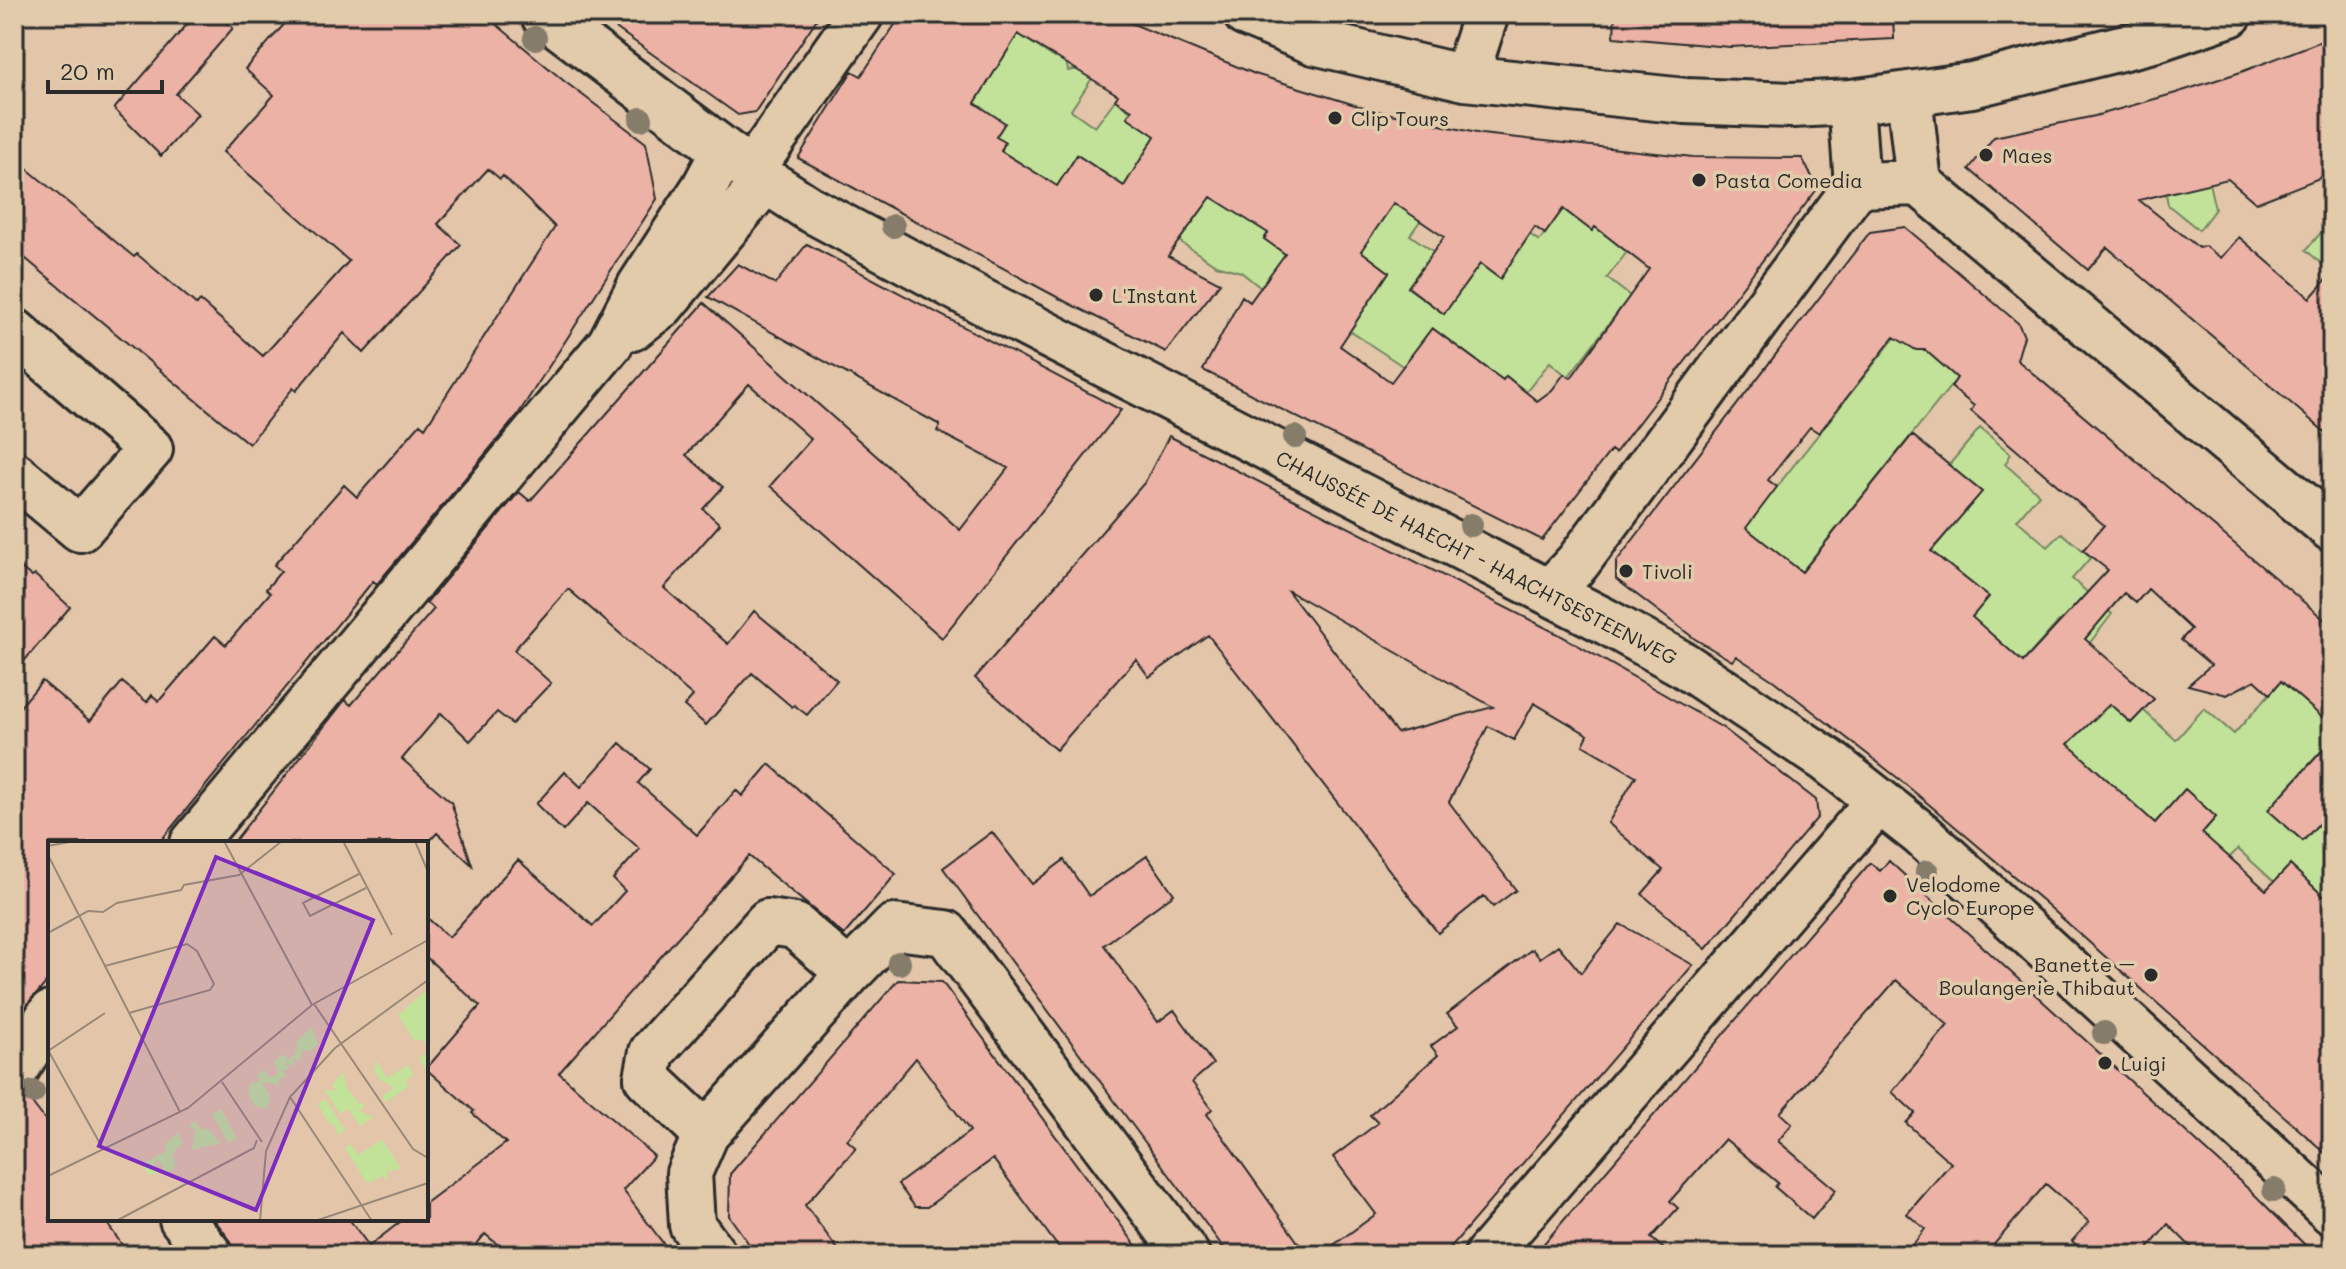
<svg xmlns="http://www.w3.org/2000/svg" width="2346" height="1269" font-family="Mali,sans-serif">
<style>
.green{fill:#c2e29a;stroke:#768662;stroke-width:2}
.building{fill:#ecb2a6;stroke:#2b2b2b;stroke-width:2;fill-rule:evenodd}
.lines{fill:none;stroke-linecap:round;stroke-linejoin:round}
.minor-casing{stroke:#2b2b2b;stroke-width:50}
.minor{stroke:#e1cbab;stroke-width:44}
.tree{fill:#867b6a}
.poi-dot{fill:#2b2b2b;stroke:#e1cbab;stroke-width:3}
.labels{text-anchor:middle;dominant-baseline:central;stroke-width:7;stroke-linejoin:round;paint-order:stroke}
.poi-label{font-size:20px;fill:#2b2b2b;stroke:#e1cbab;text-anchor:start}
.street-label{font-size:20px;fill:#2b2b2b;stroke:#e1cbab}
.inset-road{fill:none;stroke:#987;stroke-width:2}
.view{fill:#7b2cbf;fill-opacity:0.15;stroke:#7b2cbf;stroke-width:4}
.inset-edge{fill:none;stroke:#2b2b2b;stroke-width:4}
</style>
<rect width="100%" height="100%" fill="#e3c6aa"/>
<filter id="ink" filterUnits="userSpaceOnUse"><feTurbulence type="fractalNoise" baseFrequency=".0125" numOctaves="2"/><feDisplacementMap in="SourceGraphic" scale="16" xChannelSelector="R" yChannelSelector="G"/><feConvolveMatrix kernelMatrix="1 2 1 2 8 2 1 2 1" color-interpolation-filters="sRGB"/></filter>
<g filter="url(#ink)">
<path class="green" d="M1018,34L1055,58L1059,52L1065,55L1068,71L1092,66L1097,71L1071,110L1095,127L1115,100L1131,111L1128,117L1409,180L1435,200L1410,235L1434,252L1408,288L1443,313L1512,221L1539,241L1563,209L1592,230L1595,226L1627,252L1607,278L1630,296L1568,377L1550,362L1526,392L1506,376L1491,395L1487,368L1433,329L1404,367L1350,331L1389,272L1331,230L1261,288L1241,272L1216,265L1179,241L1214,193L1124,186L1077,155L1056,188L1001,151L1005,143L999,139L987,158L948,69L1003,58Z
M2164,182L2209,183L2215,209L2199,230L2168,205Z
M2332,220V273L2306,250Z
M1901,330L1958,377L1800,574L1745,527Z
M1980,428L2011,454L2005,464L2039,494L2017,520L2048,547L2062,533L2091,557L2072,579L2112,614L2088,645L2059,621L2023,662L1914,572L1981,492L1949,465Z
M2281,681L2311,707L2332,716V739L2268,810L2303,841L2332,809V904L2308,882L2293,899L2238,849L2229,858L2202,833L2216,817L2185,790L2154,824L2092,766L2031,760L2110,704L2131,723L2143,710L2176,740L2204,708L2234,734Z"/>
<path class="building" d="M196,14H217L233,28L176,94L198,114L161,156L114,109Z
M293,14H484L564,81L646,143L657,199L517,416L377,584L373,581L159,843H50V978L14,1022V714L42,681L90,721L122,682L147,702L152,695L159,701L215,636L226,645L270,593L266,589L281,571L274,565L344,485L357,497L420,424L425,428L555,227L503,176L500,179L488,169L438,224L461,245L364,353L344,333L296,391L293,388L249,444L14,249V158L134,257L137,254L197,305L200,301L263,356L349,261L223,152L274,95L245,69Z
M596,14H820L755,112L738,115Z
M902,14H1109L1255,74L1368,109L1481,134L1693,157L1802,158L1818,188L1615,453L1611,450L1542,540L1203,370L1242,296L1250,302L1285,254L1264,239L1268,233L1211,197L1168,256L1220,283L1166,352L1068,303L798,158L852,71L861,76ZM1018,34L1118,95L1115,100L1132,110L1127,117L1155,136L1124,186L1077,155L1057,186L1001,151L1005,142L996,137L1005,123L975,103ZM1394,203L1444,237L1408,287L1444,314L1480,264L1500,279L1535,227L1545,234L1563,209L1592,231L1595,227L1649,269L1571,378L1564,374L1552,390L1537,401L1506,376L1503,380L1432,328L1391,382L1340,346L1389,272L1361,251Z
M1615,14H1893L1894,39L1730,47L1614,37Z
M2332,37V173L2256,203L2228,179L2139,200L2199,248L2205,246L2221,258L2239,237L2310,298L2332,273V438L2107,247L2088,270L1969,169L1994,137L2095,116L2176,93L2241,72Z
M1905,227L2018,323L2024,336L2017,360L2332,626V726L2281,681L2270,694L2255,680L2227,695L2188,685L2211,665L2181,640L2191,629L2148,589L2136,603L2124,593L2085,639L2154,699L2131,723L2110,704L2068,744L2155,823L2185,789L2216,817L2202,833L2266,890L2290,865L2332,904V1159L2044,902L1899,779L1774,681L1736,656L1732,661L1695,639L1616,579V562L1870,232ZM1894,337L1916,350H1925L1957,378L1951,387L1974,406L1971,411L2104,525L2083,550L2108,570L2023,662L1972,617L1989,597L1931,551L1982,492L1912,435L1802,572L1746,528L1777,487L1768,480L1810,427L1819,433Z
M807,244L1121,410L942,638L770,486L811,439L749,384L686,455L723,487L703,509L720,524L664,588L728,644L754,611L837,680L807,715L794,705L792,707L752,673L706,725L684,706L693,696L568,589L514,650L551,683L512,724L497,712L470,741L441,713L402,759L451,802L472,865L437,833L428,843H233L345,700L351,705L434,609L426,603L519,492L530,501L704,303L960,530L1008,468L937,431L940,425L708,297L738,264L775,284Z
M1169,436L1558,634L1723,728L1816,800L1818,817L1706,949L1642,894L1663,870L1608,823L1636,776L1583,745L1588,735L1534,703L1514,740L1488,726L1449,802L1516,890L1493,907L1484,896L1438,933L1208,635L1149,677L1136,659L1056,750L975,678L1145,482ZM1287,590L1443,679L1493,707L1397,733Z
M14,562L32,577L35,575L70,607L14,673Z
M2332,740V809L2303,841L2268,810Z
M620,743L650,769L638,783L697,835L736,790L742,796L769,764L896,874L844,935L749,856L559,1073L654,1156L623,1190L672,1255H510L485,1234L468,1255H234L230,1240L214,1219H349L369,1246L404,1219H426V1203L506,1143L472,1113L474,1111L426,1069L480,1006L426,957V917L449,937L518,860L593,926L625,891L613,879L640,849L588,803L563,831L536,804L565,772L581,787Z
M992,832L1032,884L1064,860L1089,896L1147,856L1174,894L1104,945L1158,1022L1174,1010L1213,1064L1192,1082L1212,1109L1207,1114L1307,1255H1229L1133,1126L943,868Z
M1889,861L2255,1195L2315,1255H2199L2168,1224L2143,1255H2088L2072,1241L2089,1222L2046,1184L1985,1255H1905L1925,1229L1907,1214L1951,1163L1906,1123L1915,1113L1892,1092L1948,1025L1896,980L1780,1113L1792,1124L1778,1141L1836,1190L1812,1219L1775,1187L1778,1183L1725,1139L1670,1201L1678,1208L1651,1238L1671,1255H1534L1870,863L1880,871Z
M1620,924L1693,965L1444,1255H1320L1376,1214L1333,1157L1378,1123L1370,1115L1438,1055L1431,1046L1458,1026L1447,1014L1532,949L1540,958L1558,945L1581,973Z
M898,980L942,982L1143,1255H1064L993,1159L927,1207H915L898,1184L970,1131L916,1058L847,1140L856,1148L805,1205L842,1255H757L729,1216L730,1174Z
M26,1095L50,1126V1219H104L129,1255H32L14,1240V1098Z"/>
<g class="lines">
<g class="minor-casing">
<path id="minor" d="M543,14L751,171L808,208L983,302L1605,621L1684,665L1827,760L1921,834L2332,1212
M1246,14L1314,42L1465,78L1685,101L1792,105L1851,102L1972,85L2153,40L2230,14
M1465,78L1486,14
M1909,95L1919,183
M751,171L861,14
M1857,185L1919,183L2332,529
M632,328L662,305L765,181
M14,331L150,449L80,529L14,474
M1550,592L1578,562L1857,185L1851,102
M193,843L610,344L640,286L704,188L724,151
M14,1073L50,1014
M706,1134L647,1078L652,1052L768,922L795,926L849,973
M182,1219L210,1255
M714,1255L692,1225L689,1173L706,1134L849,973L894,927L946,933L1187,1255
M1487,1255L1878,802"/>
</g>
<use href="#minor" class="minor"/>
</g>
<g class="tree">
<circle cx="535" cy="38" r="12"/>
<circle cx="641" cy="119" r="12"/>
<circle cx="893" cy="226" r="12"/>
<circle cx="1295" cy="437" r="12"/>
<circle cx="1471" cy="525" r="12"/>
<circle cx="1927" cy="872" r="12"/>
<circle cx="899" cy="963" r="12"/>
<circle cx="2104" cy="1033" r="12"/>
<circle cx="33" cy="1092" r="12"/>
<circle cx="2274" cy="1190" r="12"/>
</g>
</g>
<g class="poi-dot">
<circle cx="1335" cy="118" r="8"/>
<circle cx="1986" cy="155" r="8"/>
<circle cx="1699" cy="180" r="8"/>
<circle cx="1096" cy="295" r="8"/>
<circle cx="1626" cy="571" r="8"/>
<circle cx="1890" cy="896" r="8"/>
<circle cx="2151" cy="975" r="8"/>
<circle cx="2105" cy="1063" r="8"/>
</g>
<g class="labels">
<g class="poi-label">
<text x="1351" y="118">Clip Tours</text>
<text x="2002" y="155">Maes</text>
<text x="1715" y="180">Pasta Comedia</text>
<text x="1112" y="295">L'Instant</text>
<text x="1642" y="571">Tivoli</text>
<text x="1906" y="884">Velodome<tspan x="1906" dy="23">Cyclo Europe</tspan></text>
<text x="2135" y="964" text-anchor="end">Banette –<tspan x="2135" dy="23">Boulangerie Thibaut</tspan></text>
<text x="2121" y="1063">Luigi</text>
</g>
<g class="street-label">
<text transform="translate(1477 557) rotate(27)">CHAUSSÉE DE HAECHT - HAACHTSESTEENWEG</text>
</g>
</g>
<g transform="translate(48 841)">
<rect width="380" height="380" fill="#e3c6aa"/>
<path d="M380,148V232L371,217L380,212L376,199H366L350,174ZM264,186L270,203L261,211L255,208L252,220L245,218L247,225L238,222L241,228L235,230L238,235L230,239L232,244L214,241L222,255L219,268L207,265L200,254L202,243L212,240L209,234L216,229L222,237L230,232L226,220L236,213L240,219L247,214L249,200ZM329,220L339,237L360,224L366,234L358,239L361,245L338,261L334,255L346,247L331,238L326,228ZM295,231L299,247L312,263L318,262L312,270L325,276L312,285L300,268L292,273L276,248L287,250L284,244ZM277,258L297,289L290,294L293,304L286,283H281L270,263ZM173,268L189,297L180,302L164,273ZM148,280L153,289L159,287L173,302L144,309L147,290L141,284ZM130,292L135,302L125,311L127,327L118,332L111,319L106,322L111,332L100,334L95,323L118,310L116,304ZM334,298L353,328L339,330V339L335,335L319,342L297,307L303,303L311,314Z" fill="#c2e29a"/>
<path class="inset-road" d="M176,0L264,164M295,0L344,94M367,0L380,31M0,5L25,0M0,5L27,0M0,14L132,271M311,33L255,62L262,75L318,47M0,92L40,70L55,71L69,62L133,49L136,44L191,34L234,0M57,125L139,103L149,110L166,143L162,149L81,172M266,163L365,308L380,317M0,209L55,308M0,210L57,172M174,241L214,301M242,256L324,380M0,335L140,267L264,164L380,99M68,380L206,307L209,299M212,380L218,310L242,256L287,207L380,139M267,380L380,342"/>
<path class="view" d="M168,16L325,79L208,369L51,305Z"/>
<rect width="380" height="380" class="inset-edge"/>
</g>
<rect width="2346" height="1269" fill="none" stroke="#e1cbab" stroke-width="48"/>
<rect x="24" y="24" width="2298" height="1221" fill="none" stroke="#2b2b2b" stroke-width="3" filter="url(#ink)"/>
<path d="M48 80v12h114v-12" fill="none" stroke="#2b2b2b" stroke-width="4"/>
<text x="60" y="80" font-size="24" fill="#2b2b2b" stroke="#e1cbab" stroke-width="6" paint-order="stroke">20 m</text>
</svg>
